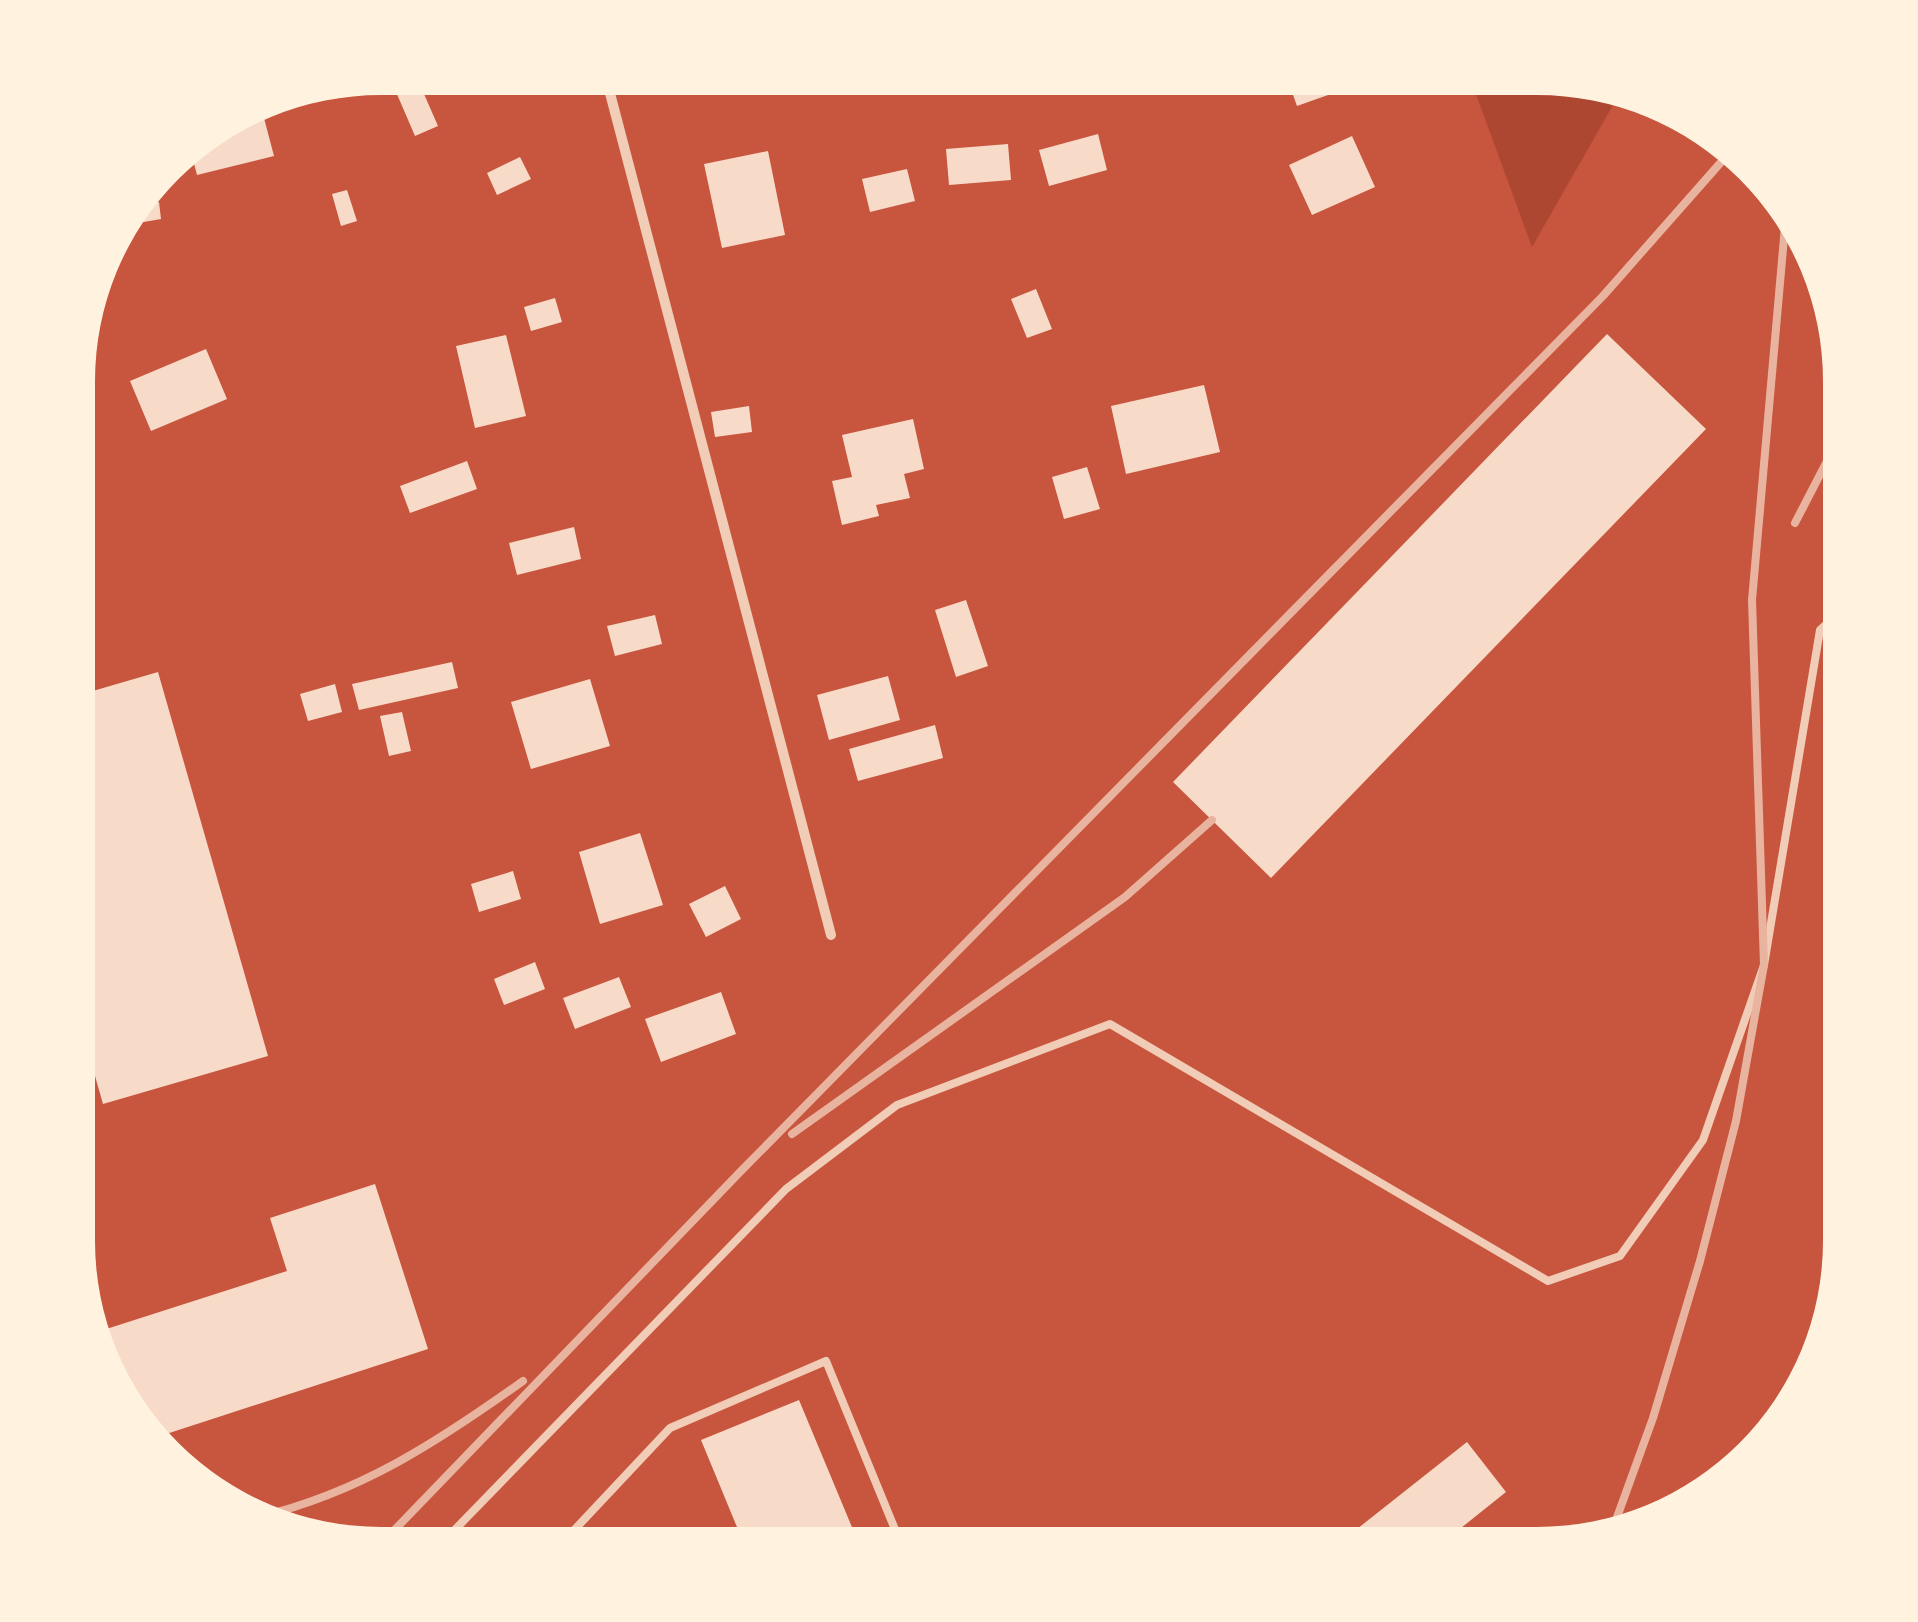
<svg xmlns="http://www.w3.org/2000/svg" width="1918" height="1622" font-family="'Times New Roman',serif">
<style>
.green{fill:#ae4732}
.building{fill:#f7dbc8}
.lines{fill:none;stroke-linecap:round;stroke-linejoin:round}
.service{stroke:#f1ccb7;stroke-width:8}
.minor{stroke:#f1ccb7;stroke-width:10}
.rail{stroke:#e9b49f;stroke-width:8}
</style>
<rect width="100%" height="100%" fill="#c8553d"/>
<path class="green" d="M1470,78H1556L1620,93L1532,247Z"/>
<path class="building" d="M390,78H417L438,126L415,136Z
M1287,78H1341L1345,89L1297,106Z
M1653,101L1714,142L1710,149L1647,110Z
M264,118L274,156L197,175L190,148L225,127Z
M1098,134L1107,170L1049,186L1039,150Z
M1352,136L1375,187L1312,215L1289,165Z
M1008,144L1011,180L949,185L946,149Z
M768,151L785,235L722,248L704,164Z
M520,157L531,179L497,195L487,173Z
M907,169L915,201L870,212L862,179Z
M347,190L357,221L341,226L332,194Z
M159,202L161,219L138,223V206Z
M1036,289L1052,329L1027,338L1011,299Z
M555,298L562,322L531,331L524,307Z
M1607,334L1706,429L1271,878L1173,782Z
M506,335L526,416L475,428L456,346Z
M206,349L227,399L151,431L130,381Z
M1204,385L1220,452L1126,474L1111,406Z
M749,406L752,432L715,437L711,412Z
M913,419L924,469L904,474L910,498L876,505L879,516L842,525L832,481L852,477L842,435Z
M467,461L477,489L410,513L400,486Z
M1087,467L1100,509L1064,519L1052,477Z
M574,527L581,559L517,575L509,543Z
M966,600L988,666L956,677L935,610Z
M655,615L662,644L615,656L607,626Z
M452,662L458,688L359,710L352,684Z
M158,672L268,1056L103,1104L79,1020V695Z
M888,676L900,720L829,740L817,695Z
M590,679L610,746L531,769L511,702Z
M335,684L342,712L308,721L300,694Z
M402,712L411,751L389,756L380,716Z
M935,725L943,758L858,781L849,749Z
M640,833L663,905L600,924L579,852Z
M513,871L521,899L479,912L471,884Z
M725,886L741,919L706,937L689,904Z
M535,962L545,989L504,1005L494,979Z
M619,977L631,1007L575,1029L563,998Z
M721,992L736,1034L661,1062L645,1019Z
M375,1184L428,1349L154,1438L109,1374L97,1332L287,1271L270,1218Z
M799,1400L859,1544H744L701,1440Z
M1467,1442L1506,1492L1441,1544H1338Z"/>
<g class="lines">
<path class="service" d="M441,1544L786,1189L897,1105L1110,1024L1548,1281L1620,1256L1703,1140L1764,965L1820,630L1840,612
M561,1544L670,1428L826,1361L901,1544"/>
<path class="minor" d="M606,78L831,935"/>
<path class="rail" d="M1795,523L1840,436
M792,1134L1125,897L1212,820
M258,1517C360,1493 439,1441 523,1381
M1612,1531L1653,1418L1700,1261L1736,1121L1764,965L1752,600L1786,215
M381,1544L741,1171L1603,296L1730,152"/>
</g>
<path d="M0 0H1918V1622H0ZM381 95H1537A286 286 0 0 1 1823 381V1241A286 286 0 0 1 1537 1527H381A286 286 0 0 1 95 1241V381A286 286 0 0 1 381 95Z" fill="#fff3e0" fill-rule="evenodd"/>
</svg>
